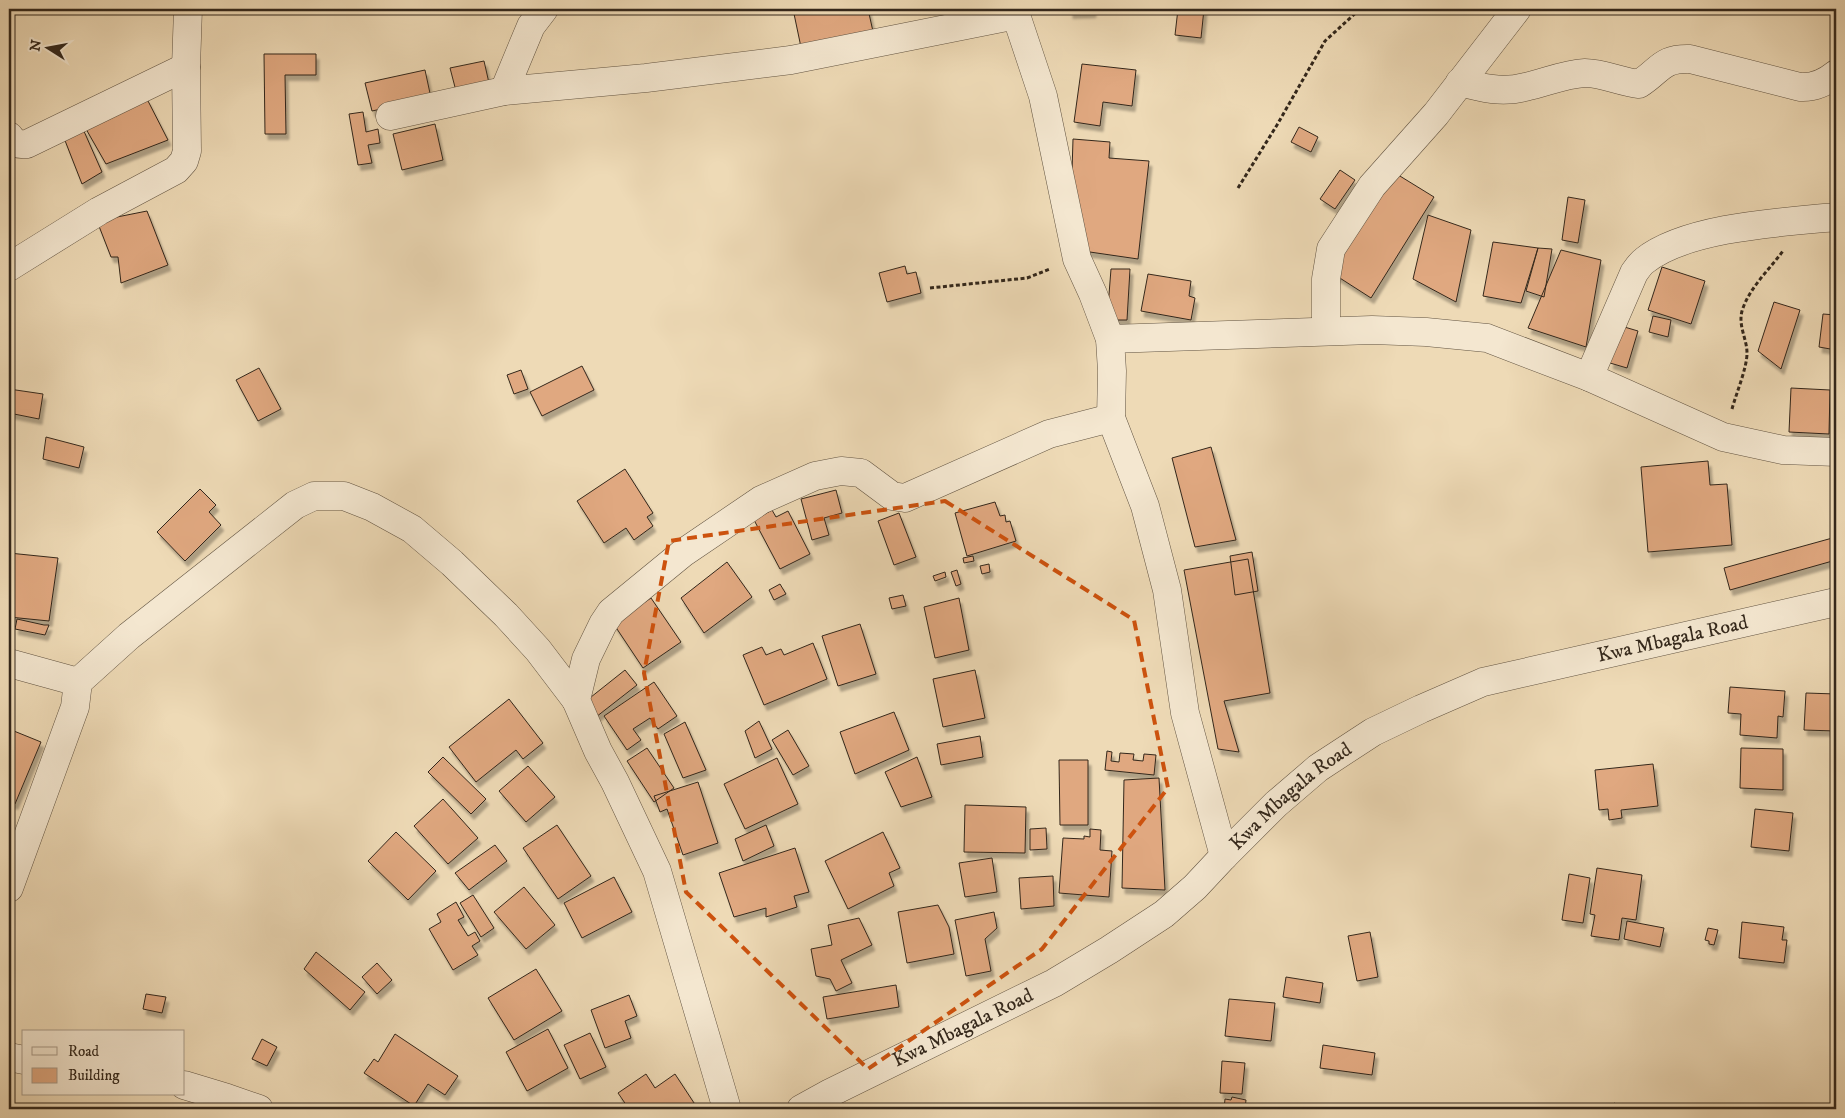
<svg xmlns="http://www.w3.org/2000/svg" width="1845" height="1118" font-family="'IM FELL DW Pica',serif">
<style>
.building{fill:#e0a880;stroke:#33271b;filter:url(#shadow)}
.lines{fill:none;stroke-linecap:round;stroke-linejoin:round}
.minor-casing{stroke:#625442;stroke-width:29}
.path{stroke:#33271b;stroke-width:3;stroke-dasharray:4 2.5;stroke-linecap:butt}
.minor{stroke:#f4e7d0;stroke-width:28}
.marked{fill:none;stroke:#cd520e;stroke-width:4;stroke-dasharray:10 6;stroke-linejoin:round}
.labels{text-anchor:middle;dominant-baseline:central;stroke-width:4;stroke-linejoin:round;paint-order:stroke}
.street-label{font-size:20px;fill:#33271b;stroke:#f4e7d0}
</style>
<defs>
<filter id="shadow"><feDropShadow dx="3" dy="5.5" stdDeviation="1" flood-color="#0004"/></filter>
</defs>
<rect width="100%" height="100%" fill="#eedab6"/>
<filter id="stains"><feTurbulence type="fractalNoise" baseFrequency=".004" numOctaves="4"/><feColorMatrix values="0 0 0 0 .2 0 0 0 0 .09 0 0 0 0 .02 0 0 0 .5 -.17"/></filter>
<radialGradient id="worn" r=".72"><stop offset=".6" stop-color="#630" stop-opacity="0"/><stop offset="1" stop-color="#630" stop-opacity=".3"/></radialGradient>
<path class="building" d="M793,9H868L874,36L802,52Z
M1070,9H1093V12L1070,13Z
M1178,9H1204L1201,38L1175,35Z
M264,54H316V75H285L286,134H265Z
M484,61L489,83L456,91L450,68Z
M1082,64L1136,70L1132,106L1103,102L1100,126L1074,122Z
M425,70L431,98L372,111L365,83Z
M147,99L168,140L106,164L86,129Z
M363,112L366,132L378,129L380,143L368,145L372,163L358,165L349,114Z
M435,124L443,160L402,170L393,134Z
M1299,127L1318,137L1311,152L1291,142Z
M83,129L102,172L82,184L64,138Z
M1073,139L1110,142L1109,158L1149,161L1138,259L1076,250L1071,205Z
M1340,170L1355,180L1335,209L1320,199Z
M1395,173L1434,197L1371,298L1332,273Z
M1568,197L1585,200L1578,243L1562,240Z
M147,211L168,265L121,283L118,257H111L97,221Z
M1428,215L1471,230L1456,302L1413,279Z
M1493,242L1538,248L1521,303L1483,296Z
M1538,248L1552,249L1544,297L1526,291Z
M1561,250L1601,260L1586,347L1528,328Z
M905,266L907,274L916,272L921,293L887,302L879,273Z
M1662,267L1705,281L1691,324L1648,310Z
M1111,269H1130L1127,320H1107Z
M1148,274L1191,281L1189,296L1195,298L1191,320L1141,311Z
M1774,302L1800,310L1781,369L1758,351Z
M1823,314L1836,315V350L1819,347Z
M1653,316L1671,320L1668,337L1649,332Z
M1621,326L1638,331L1627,368L1610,363Z
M582,366L594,390L542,416L530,392Z
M259,368L281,409L258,421L236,380Z
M521,370L528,389L514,394L507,375Z
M1791,388L1830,390L1829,434L1789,432Z
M9,389L43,394L39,419L9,413Z
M46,437L84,447L79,468L43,459Z
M1211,447L1236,540L1195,547L1172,458Z
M1708,461L1710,485L1727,484L1732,545L1648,552L1641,467Z
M625,469L653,513L647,517L653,526L634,540L626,528L604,543L577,501Z
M200,489L216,505L209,512L221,525L185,561L157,532Z
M836,490L842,513L824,518L829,535L812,540L801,499Z
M995,502L1000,516L1005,515L1006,522L1010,521L1016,541L967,556L955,513Z
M772,510L776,517L788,511L810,554L780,569L754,520Z
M899,513L916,557L894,565L878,521Z
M1836,537V560L1730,590L1724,568Z
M1252,552L1258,591L1235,595L1230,556Z
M9,553L58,558L49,621L9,617Z
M973,556L974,561L964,563L963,558Z
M1248,559L1270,693L1224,701L1239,752L1218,749L1184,570Z
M727,562L752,597L704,633L681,598Z
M989,564L990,572L982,574L980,566Z
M957,570L961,584L956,586L951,572Z
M945,572L946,577L935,581L933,576Z
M780,584L786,594L774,600L769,590Z
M903,595L906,606L892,609L889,598Z
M651,598L681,642L643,668L613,623Z
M959,598L969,650L935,658L924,607Z
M17,619L44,625H49L45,635L15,629Z
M860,624L876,674L838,686L822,636Z
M813,643L827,679L764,705L743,655L762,647L766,655L781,649L784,655Z
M625,670L637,685L596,717L586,701Z
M975,670L985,718L943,727L933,679Z
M654,682L677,716L658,729L650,718L633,729L641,740L627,750L604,716Z
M1730,687L1785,691L1783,717L1778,716L1777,738L1740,735L1741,714L1728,713Z
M1806,693L1836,694V731L1804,730Z
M509,699L543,743L523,759L516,750L476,782L449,747Z
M894,712L909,750L855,774L840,732Z
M759,721L772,749L755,758L745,731Z
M685,722L706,770L683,778L664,734Z
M9,729L41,742L15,804L9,802Z
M788,730L809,766L793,775L772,740Z
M980,736L983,757L941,765L937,744Z
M647,748L674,788L654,802L627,761Z
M1741,748L1783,749V790L1740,788Z
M1107,751L1112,752L1111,761L1119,762L1120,753L1134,754L1133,760L1143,761L1144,754L1156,755L1154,775L1105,770Z
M443,757L486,799L471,814L428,772Z
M917,757L932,797L901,807L885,772Z
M777,758L798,804L745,829L724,784Z
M1059,760H1088V825H1060Z
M1653,764L1658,806L1621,810L1622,818L1609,820L1608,809L1599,810L1595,770Z
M528,766L555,797L526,822L499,791Z
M1159,778L1165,890L1122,888L1124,780Z
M698,782L718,843L683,855L667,809L660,812L654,796Z
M443,799L478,838L448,864L414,826Z
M965,805L1026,807L1025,853L964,852Z
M1755,809L1793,813L1789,851L1751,847Z
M557,825L591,876L558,899L523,848Z
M766,825L774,846L743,861L735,839Z
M1046,828L1047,849L1030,850V829Z
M1090,829L1101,830L1100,850L1112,851L1109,897L1059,893L1063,838L1084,839V836L1090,837Z
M396,832L436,871L408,900L368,861Z
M883,832L900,868L889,873L894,886L848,909L825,861Z
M495,845L507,861L469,890L455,873Z
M795,848L809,892L794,896L797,907L766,917V908L734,917L719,873Z
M992,858L997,892L965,897L959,863Z
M1597,868L1642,875L1636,920L1622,918L1619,940L1591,936L1595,915L1590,914Z
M1569,874L1590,878L1583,923L1562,920Z
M1053,876L1054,906L1021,909L1019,878Z
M614,877L632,912L582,938L564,903Z
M524,887L555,925L526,949L494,912Z
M473,895L494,928L481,937L460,903Z
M456,902L464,917L458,920L468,936L475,932L480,941L472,946L478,955L453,970L429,929L441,922L437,914Z
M938,905L949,927L954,954L907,963L898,912Z
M994,912L997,928L985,939L991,971L966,976L955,920Z
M859,918L872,945L841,960L852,983L836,991L830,979L816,976L811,949L832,945L828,925Z
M1627,921L1664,928L1660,947L1624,939Z
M1742,922L1784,927L1782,940H1787L1784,963L1739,958Z
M1708,928L1718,930L1714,945L1709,944V941L1705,940Z
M1370,932L1378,977L1357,981L1348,936Z
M316,952L365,992L350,1010L304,969Z
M377,963L392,980L377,994L362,977Z
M536,969L562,1011L514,1040L488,998Z
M1286,977L1323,983L1320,1003L1283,997Z
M896,985L899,1007L827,1019L823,997Z
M146,994L166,997L162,1013L143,1009Z
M629,995L637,1016L625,1021L631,1038L605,1048L591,1010Z
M1229,999L1275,1003L1271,1041L1225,1036Z
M548,1029L568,1068L527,1091L506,1052Z
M590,1033L606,1067L580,1079L564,1045Z
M395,1034L458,1076L445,1095L428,1084L414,1106L364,1073L374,1059L378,1062Z
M262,1039L277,1047L267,1066L252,1059Z
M1323,1045L1375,1053L1372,1075L1320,1068Z
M1222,1061L1245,1063L1242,1094L1220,1093Z
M646,1074L655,1088L675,1074L698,1109H629L618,1093Z
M1232,1097L1246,1100L1245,1109H1247H1224L1225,1099L1231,1100Z
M1614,1103L1627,1109H1609Z"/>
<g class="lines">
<g class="minor-casing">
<g id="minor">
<path d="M1014,9L1043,96L1077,259L1093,294L1110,339L1112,371L1111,418L1145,506L1167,590L1185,713L1224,856"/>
<path d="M1460,82C1482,88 1502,93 1525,87C1545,83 1564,74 1585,73C1603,73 1621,82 1639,84C1661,70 1661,58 1690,59L1800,87C1814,88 1825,83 1836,74"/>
<path d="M504,91L531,26L544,9"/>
<path d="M390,116L504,91L646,78L791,60L1016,15"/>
<path d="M9,136C14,143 18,145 27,144L186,67"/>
<path d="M9,267L99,211L176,170L184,161L187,151L186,67L188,9"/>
<path d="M1326,331V279L1331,249L1372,186L1436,114L1517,9"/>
<path d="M1110,339L1372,330L1426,332L1487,338L1589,377L1723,437L1783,450L1836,452"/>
<path d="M1589,377L1634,273C1637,269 1640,264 1644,261C1686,227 1783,222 1836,217"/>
<path d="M9,663L78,682"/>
<path d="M9,888L75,707L78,682L129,636L295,505L314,496H344L372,507L412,529L452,563L506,615L538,650L576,700"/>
<path d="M9,1057L24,1060"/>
<path d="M184,1085L227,1098L259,1109"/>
<path d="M727,1109L657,871L615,782L598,751L576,700L586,659L603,624L611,612L683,553L761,500L815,476L841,471L861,473L892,496L905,498L1049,434L1111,418"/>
<path id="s1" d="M801,1109L830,1093L1054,983L1109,950L1164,914L1195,887L1224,856L1276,804L1318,768L1373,732L1421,709L1483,682L1836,602"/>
</g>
</g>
<path class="path" d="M1238,188L1277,125L1325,41L1360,9
M930,288L1027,278L1050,269
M1732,409C1736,394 1747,368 1747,353C1747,339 1738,326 1742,311C1749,288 1769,270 1783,251"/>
<use href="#minor" class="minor"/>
</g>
<path class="marked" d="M945,501L1134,620L1168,788L1042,949L868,1069L686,892L644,673L669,541Z"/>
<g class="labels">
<g class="street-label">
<text stroke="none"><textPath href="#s1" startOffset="1006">Kwa Mbagala Road</textPath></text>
<text stroke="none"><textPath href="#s1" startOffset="586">Kwa Mbagala Road</textPath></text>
<text stroke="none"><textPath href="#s1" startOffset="181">Kwa Mbagala Road</textPath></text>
</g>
</g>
<rect width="1845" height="1118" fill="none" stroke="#eedab6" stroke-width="30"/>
<rect x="10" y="10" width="1825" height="1098" fill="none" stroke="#33271b" stroke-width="2.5"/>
<rect x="15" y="15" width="1815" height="1088" fill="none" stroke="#33271b"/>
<rect x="22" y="1030" width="162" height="65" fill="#f4e7d0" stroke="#a79a88"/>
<rect x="32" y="1047" width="25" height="8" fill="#f4e7d0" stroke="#a79a88"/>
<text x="68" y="1056" font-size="15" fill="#33271b">Road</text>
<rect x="32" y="1068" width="25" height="15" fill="#e0a880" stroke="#a79a88"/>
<text x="68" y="1080" font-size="15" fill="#33271b">Building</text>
<g transform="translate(48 48) rotate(281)" stroke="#f4e7d0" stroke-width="4" paint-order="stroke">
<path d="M0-4L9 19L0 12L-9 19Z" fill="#33271b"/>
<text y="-8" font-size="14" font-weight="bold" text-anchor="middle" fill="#33271b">N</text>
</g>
<rect width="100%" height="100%" filter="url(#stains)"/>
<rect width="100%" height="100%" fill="url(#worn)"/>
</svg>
